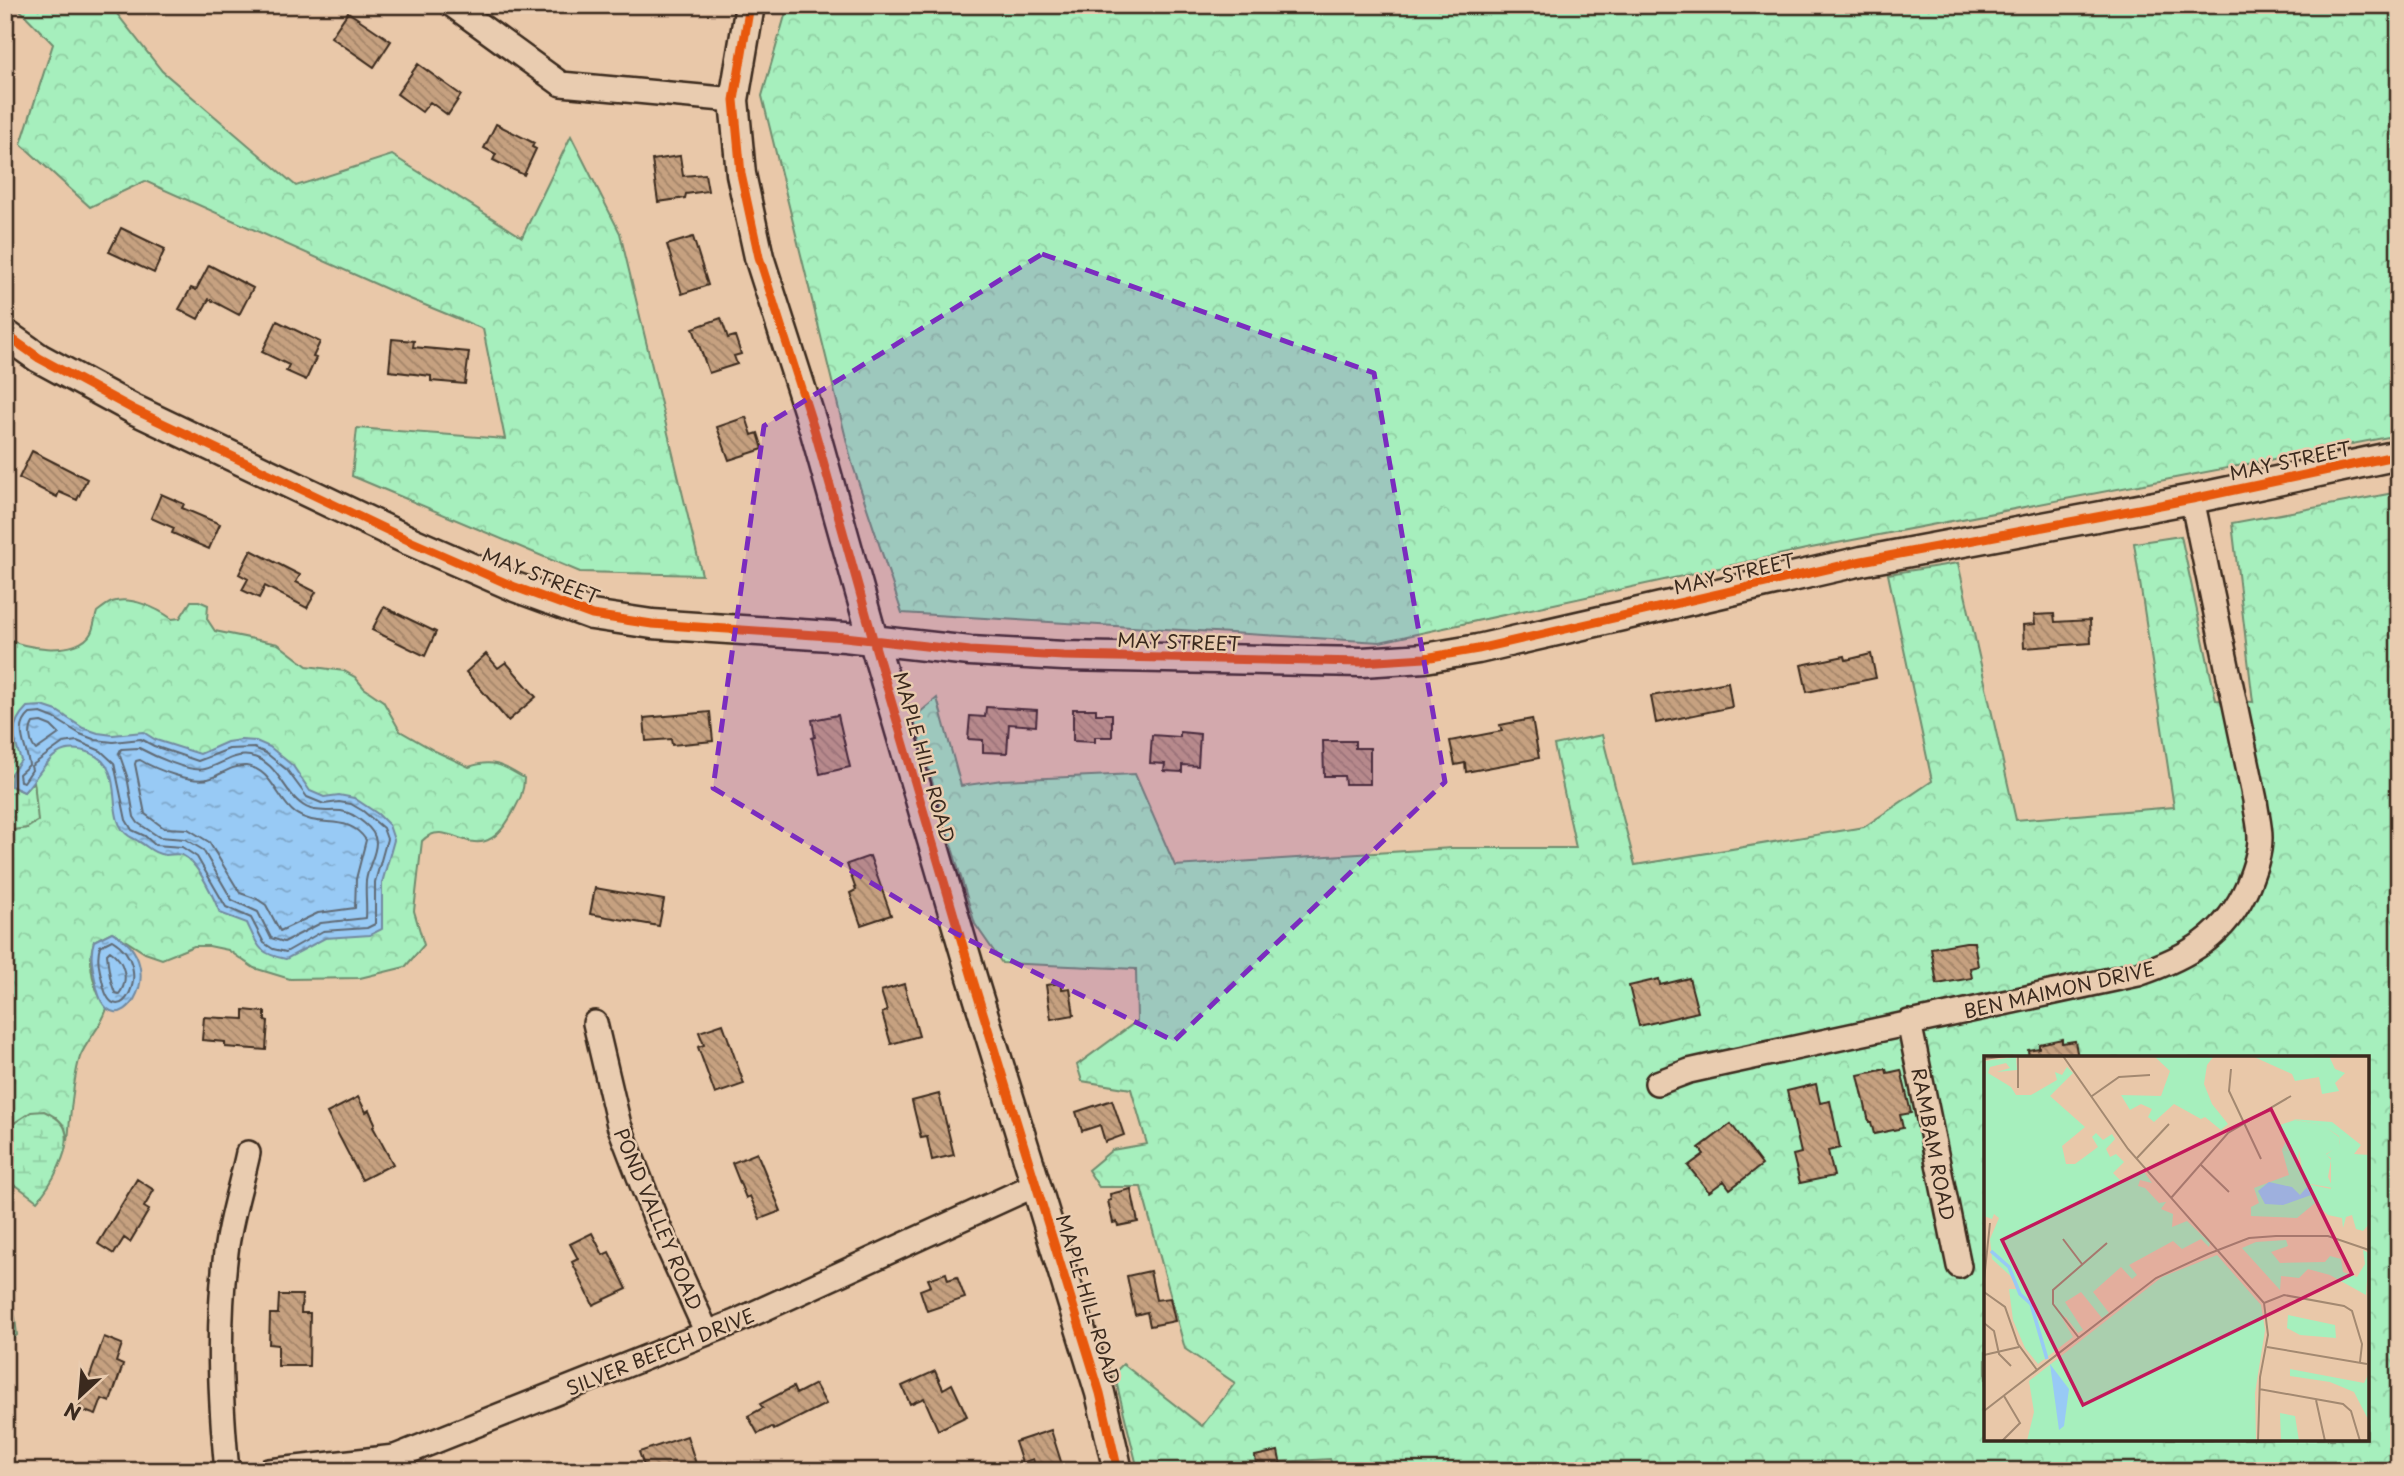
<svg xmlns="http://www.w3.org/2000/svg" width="2404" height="1476" font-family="'Playpen Sans',sans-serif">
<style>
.forest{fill:url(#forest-crowns);stroke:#708c6e;stroke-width:2;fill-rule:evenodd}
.wetland{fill:url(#wetland-marsh);stroke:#708c6e;stroke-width:2}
.water{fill:url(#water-ripples);stroke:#738a9f;stroke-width:2}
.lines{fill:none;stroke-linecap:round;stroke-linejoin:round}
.shore{stroke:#606a74;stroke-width:2}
.building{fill:url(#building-back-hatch);stroke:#3b2a1e;stroke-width:2}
.minor-casing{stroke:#3b2a1e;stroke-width:28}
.tertiary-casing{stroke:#3b2a1e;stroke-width:33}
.minor{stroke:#e9ccb0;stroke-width:23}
.tertiary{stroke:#e9ccb0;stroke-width:28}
.cycleway-casing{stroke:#e9ccb0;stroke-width:13}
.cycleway{stroke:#e8590c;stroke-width:9}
.marked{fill:#7b2cbf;fill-opacity:0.2;stroke:#7b2cbf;stroke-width:5;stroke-dasharray:14 9;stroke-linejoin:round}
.labels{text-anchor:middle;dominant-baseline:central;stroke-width:5;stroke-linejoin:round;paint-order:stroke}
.street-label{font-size:19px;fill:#3b2a1e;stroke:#e9ccb0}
.inset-river{fill:none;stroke:#98caf5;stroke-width:3.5}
.inset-road{fill:none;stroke:#a38971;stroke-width:2}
.view{fill:#c2185b;fill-opacity:0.15;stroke:#c2185b;stroke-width:3.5}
.inset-edge{fill:none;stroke:#3b2a1e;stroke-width:3.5}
</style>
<defs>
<pattern id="forest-crowns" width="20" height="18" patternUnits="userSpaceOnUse" patternTransform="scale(1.75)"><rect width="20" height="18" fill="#a6efbd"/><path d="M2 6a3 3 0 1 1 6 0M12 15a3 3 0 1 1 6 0" fill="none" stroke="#90cda2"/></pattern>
<pattern id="wetland-marsh" width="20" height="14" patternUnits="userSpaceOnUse" patternTransform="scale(1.75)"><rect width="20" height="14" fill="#a6efbd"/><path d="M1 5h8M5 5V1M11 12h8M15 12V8" fill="none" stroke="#90cda2"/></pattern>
<pattern id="water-ripples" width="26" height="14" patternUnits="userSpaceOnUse" patternTransform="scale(1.75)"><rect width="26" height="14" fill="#98caf5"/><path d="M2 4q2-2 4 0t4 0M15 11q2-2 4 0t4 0" fill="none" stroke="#7da4c6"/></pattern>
<pattern id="building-back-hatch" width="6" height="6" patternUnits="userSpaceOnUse" patternTransform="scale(1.75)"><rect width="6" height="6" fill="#c6a180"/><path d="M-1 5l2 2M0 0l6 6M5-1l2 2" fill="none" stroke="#a28368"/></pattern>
</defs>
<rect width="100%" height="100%" fill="#e9c8a9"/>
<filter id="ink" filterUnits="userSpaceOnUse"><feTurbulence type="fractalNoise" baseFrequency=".0143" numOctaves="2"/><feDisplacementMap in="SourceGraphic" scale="14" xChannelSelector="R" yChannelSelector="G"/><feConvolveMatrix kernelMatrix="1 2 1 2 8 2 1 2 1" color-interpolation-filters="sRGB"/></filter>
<g filter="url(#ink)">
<path class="forest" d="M15,5H110L162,71L296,186L392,155L522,237L571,136L620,233L702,575L580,572L352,476L357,428L505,439L483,329L398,294L145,181L90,207L21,144L53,44Z
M788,5H2399V435L1806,549L1380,642L902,613L852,463L762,96Z
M2399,492V1471H1334L1330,1459L1138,1470L1114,1373L1123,1364L1202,1426L1235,1383L1185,1349L1141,1187H1099L1088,1170L1112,1150L1147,1144L1131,1089L1082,1081L1077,1065L1137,1021L1136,969L1002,963L975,924L913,718L937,698L961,786L1002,780L1135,774L1175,866L1452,848H1576L1554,745L1602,735L1635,865L1864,827L1932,781L1888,574L1958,563L2016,820L2174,807L2134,543L2181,536L2216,700L2253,702L2232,523ZM1986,1058H2367V1439H1986Z
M191,601H199L208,605L207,619L215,631L278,644L307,666L344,671L355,677L364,688L383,701L400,731L435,751L469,767C493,758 504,766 524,778C524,793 519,801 512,814C478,876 450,812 422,841L414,911L424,945L405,967L360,978L290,979L254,968L228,950L209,946H194L162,959L145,953L112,932L94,941C87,962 93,991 107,1008C102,1027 87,1039 80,1057C73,1079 70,1117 68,1141L65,1128L56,1117L20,1120L5,1129V831L27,828L35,794L34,782L12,773L5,781V637C23,650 79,656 91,633C94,627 95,618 97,612C101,609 107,604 112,602C131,596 157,608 172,619L180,618Z"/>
<path class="wetland" d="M12,772L11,786L24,792L34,781L38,821L27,828L5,831V781Z
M44,1111C52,1115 62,1120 65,1129C73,1148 50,1187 37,1201L17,1186H5V1129L31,1112Z
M5,1290L15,1318L17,1335L5,1344Z"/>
<path class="water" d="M42,706L57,711L83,728L98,733L113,735L143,732L156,740L200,754L227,742L241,740L256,741L270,747L293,766L310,791L324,797L339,795L354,798L378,814L389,825L394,840L382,883V929L370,935L325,938L286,959C259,954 258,947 247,923L220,913C213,896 199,863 182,855C177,853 172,855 166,855C153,854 149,847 138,841C135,839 132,838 129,836C102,817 129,769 90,753C53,739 44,770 24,792L11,786L12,772L21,760C13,738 9,725 27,707Z
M112,932C178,967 111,1058 96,984C93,969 89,956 94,941Z"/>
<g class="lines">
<path class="shore" d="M41,713L54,718L80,734L96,740L113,742L141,739L154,746L198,761L229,749L254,748L266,753L287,770L307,797L324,804L339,802L351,804L363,811L383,828L387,839L375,882V924L367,928L323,931L286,952L273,949L264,943L251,918L226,907L197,857L182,847L155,845L145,836L132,830L126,820L114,763L101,751L77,741L63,743L31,766L32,770L24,782L20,781L19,774L29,765C27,746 13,729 30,714Z
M41,722L51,726L59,734L36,750C30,744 28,731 33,723Z
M139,748C152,755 190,773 205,769C221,765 233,753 250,756C277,761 282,789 300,803C313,814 326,810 341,811C350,812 357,817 364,823C388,842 369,857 366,881C365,893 367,906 366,918L321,923L284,942L271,938L258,912L232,900L203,850L185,839L159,837L138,823L134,817L127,776L119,753L121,749Z
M140,760C155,769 194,785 211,778C222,774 233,765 246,766C272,769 277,800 295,813C320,830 347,812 366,840L356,879L355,908L318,913L280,931L266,905L257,899L240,893L209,842L188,829L164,828L145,814L135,764L136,761Z
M112,940C159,968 115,1038 103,984C100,972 96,958 100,946Z
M110,951C124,960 130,980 119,994L115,993C110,981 108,967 107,954Z"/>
</g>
<path class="building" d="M348,12L391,41L374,67L331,37Z
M418,64L461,95L448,115L430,102L422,112L397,94Z
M496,124L534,143L532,147L536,149L524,175L493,160L496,154L484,148Z
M680,156L683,176L705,174L708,191L686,194L685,198L658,202L652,160Z
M121,228L165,249L154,273L109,252Z
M693,237L708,285L682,294L667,245Z
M209,265L253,288L239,315L209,299L198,319L179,309L191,288L196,290Z
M721,318L728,338L735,336L741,354L734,356L737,364L709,373L693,328Z
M277,321L320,342L313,357L316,358L306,380L286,371L289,365L262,352Z
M392,339L414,341L413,347L469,352L465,384L431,381V376L389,371Z
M746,417L752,435L758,433L763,449L729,460L717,427Z
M32,451L87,479L77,500L59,492L57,497L19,478Z
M161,494L184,504L182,508L220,524L209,549L172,533L174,528L151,518Z
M251,550L300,575L296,582L316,592L307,608L265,586L259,598L242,590L248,579L239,574Z
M384,607L436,632L425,656L372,630Z
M2054,614L2055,622L2090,620L2091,643L2024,648L2023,625L2035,624L2034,615Z
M486,654L498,668L506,662L536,697L508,721L466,672Z
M1871,654L1876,678L1807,692L1801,665L1845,656L1846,660Z
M1728,682L1732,707L1656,723L1651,696Z
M986,707L1037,710L1036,726L1009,724L1007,753L983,752V740L968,739L970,716L985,717Z
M1073,709H1096V714H1112V737H1095V742L1073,741Z
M710,712L713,741L672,745L671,739L646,741L644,718Z
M838,715L850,767L820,774L812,738L815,737L812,720Z
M1532,719L1539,758L1466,772L1465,763L1455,765L1450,741L1502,731L1500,725Z
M1180,732L1200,734L1198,766L1182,765V772L1164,771L1165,764L1150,763L1152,735L1180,737Z
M1323,741H1355V748H1370V784H1345L1344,776H1324Z
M870,856L891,915L861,925L850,893L856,890L847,864Z
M595,888L664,900L659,926L590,914Z
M1966,942H1974L1978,966L1970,968L1972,978L1937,984L1931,948Z
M1689,978L1698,1012L1639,1026L1629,986L1659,979L1660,985Z
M1062,983V989L1070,988L1074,1015L1051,1019L1046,985Z
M904,984L919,1036L891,1044L882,1013L887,1011L881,991Z
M244,1010L265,1012V1020L268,1021L266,1050L225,1047V1042L202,1040L204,1017L244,1019Z
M723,1024L744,1084L715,1094L698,1047L704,1045L699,1032Z
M2062,1039V1043L2075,1041L2078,1058H2029L2028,1050L2039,1048V1044Z
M1886,1069L1887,1073L1901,1070L1911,1113L1900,1115L1903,1128L1874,1134L1871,1122H1869L1858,1075Z
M1816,1084L1820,1103L1830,1101L1840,1148L1828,1151L1834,1176L1800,1183L1793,1155L1801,1153L1787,1091Z
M939,1094L954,1155L932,1160L927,1137L921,1138L912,1101Z
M358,1097L366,1112L369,1110L375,1123L373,1127L393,1164L362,1180L327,1113Z
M1112,1100L1124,1135L1105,1142L1100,1125L1082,1131L1076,1112Z
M1731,1124L1762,1165L1730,1189L1724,1181L1709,1192L1688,1166L1704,1154L1699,1148Z
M757,1153L781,1211L760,1219L750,1196L746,1198L732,1163Z
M137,1179L154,1190L144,1207L149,1210L130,1242L124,1238L114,1254L98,1244Z
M1131,1189L1138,1222L1118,1226L1117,1222L1113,1223L1108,1201L1111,1200L1110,1194Z
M592,1233L603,1255L609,1252L627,1289L593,1305L572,1262L578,1259L570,1244Z
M1150,1271L1156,1300L1170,1298L1175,1321L1150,1326L1147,1312L1135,1315L1127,1276Z
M946,1273L948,1280L957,1277L965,1298L927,1311L920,1290L931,1286L928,1279Z
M279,1295H302L301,1313H310L309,1366H278V1345L269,1344L270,1314H278Z
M104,1337L122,1344L116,1362L123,1365L110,1402L102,1399L96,1415L78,1409Z
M935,1371L943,1389L952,1384L967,1416L938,1430L924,1398L910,1404L902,1386Z
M815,1384L826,1404L774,1430L772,1427L758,1434L748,1416L763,1408L760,1404L793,1387L796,1394Z
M1051,1430L1064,1471H1037L1033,1459L1022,1463L1015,1442Z
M687,1436L697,1467L686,1471H646L639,1452Z
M1278,1451L1282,1471H1257L1255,1456Z"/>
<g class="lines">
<g class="minor-casing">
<path id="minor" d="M452,5L561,84L734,100
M1909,1022L1959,1266
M595,1023L619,1125L657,1223L707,1333
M1657,1083L1689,1071L1725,1063L2138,974C2188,957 2226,936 2248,885C2254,870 2260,854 2260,838C2260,825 2256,812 2255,800L2192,499
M227,1471C220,1397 217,1326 226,1252C230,1219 241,1186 248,1153
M269,1471L395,1457L735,1322L1037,1184"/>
</g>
<g class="tertiary-casing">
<path id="tertiary" d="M750,5L734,100L741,174L759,257L815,432L873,639L972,977L1100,1393L1118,1471
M5,334L39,358L133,409L410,541L515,587L592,615L652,624L845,637L970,651L1064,656L1362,662L1425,658L1478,649L1862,561L2192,499L2399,455"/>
</g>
<use href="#minor" class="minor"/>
<use href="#tertiary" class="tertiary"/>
<g class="cycleway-casing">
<path id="cycleway" d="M750,5L734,100L741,174L759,257L815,432L873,639L972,977L1100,1393L1118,1471
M5,334L39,358L133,409L410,541L515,587L592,615L652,624L845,637L970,651L1064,656L1362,662L1425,658L1478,649L1862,561L2192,499L2399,455"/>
</g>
<use href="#cycleway" class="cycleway"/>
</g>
</g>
<path class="marked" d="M1042,254L1374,373L1445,782L1174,1041L955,933L713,788L764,426Z"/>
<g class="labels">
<g class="street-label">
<text transform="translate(2290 460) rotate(-12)">MAY STREET</text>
<text transform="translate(1734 573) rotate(-13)">MAY STREET</text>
<text transform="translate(541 575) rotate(21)">MAY STREET</text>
<text transform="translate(1179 641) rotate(2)">MAY STREET</text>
<text transform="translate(925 757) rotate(74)">MAPLE HILL ROAD</text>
<text transform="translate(2059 989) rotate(-13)">BEN MAIMON DRIVE</text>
<text transform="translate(1934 1144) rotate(79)">RAMBAM ROAD</text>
<text transform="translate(659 1219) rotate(67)">POND VALLEY ROAD</text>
<text transform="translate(1089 1299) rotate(73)">MAPLE HILL ROAD</text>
<text transform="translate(660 1351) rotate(-22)">SILVER BEECH DRIVE</text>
</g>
</g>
<g transform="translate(1984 1056)">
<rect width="385" height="385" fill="#e9c8a9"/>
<path d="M123,0H230L223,9L220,28L228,48L244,68L237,74L221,61L217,63L190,48L170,66L164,61L168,53L157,48L146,54L137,39L177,40L186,15L171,1ZM268,0H345L351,13L361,17L351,27L355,35L338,38L335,21L311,25L308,18ZM32,1L33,14L13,16L26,12L22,7L6,11L4,17L27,31L32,39H47L73,24L71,16L78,19L83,11L89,17L66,40L101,71L78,90L82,108H91L114,91L108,81L112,77L119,84L128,78L131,83L122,93L126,101L132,98L140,106L129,117L139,127L160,116L168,127L156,124L154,130L161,132L175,147L182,146L177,153L189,158L188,171L203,165L226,187L225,191L217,183L198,193L189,185L145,209L153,219L148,223L137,211L109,236L125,257L118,262L97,236L81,246L99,274L94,277L82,261L78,262L89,281L54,308L41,292L29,264L25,233H32V225L8,203L6,183L15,162L10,158L8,163L0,160V5ZM308,63L348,66L377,89L370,98L385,99V168L379,175L372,173L368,159L362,161L359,172L358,162L344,159L331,147L313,162L267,160V151L275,147L270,132L305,119L298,94L303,95L307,88L315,94L314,107L323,122L319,127L347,133V102L342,99L356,88L355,80L338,69ZM302,184L304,190L287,196L296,207L341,206L346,200L357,203L359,216L373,221L381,208L379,194L385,197L382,239L346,219L324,213L315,222L297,220L296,234L258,192L272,186ZM233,199L277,249L281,274L271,337L272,385H43L50,356L45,325L178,221ZM304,259L351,269L352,282L316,279L303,272ZM306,313L380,327L385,317V365L370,336L346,326L306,320ZM296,357L311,360L315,385H297Z" fill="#a6efbd"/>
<path d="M311,64L339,69L355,81L356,90L342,98L347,104L344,121L349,132L327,128L321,132L315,94L307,88L303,95L298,94L303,83L293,70Z" fill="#a6efbd"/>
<path d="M285,126L308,131L316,139L323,131L327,139L299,149L281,148L274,135ZM66,308L85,333L80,370L75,374Z" fill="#98caf5"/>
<path class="inset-river" d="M7,195L25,211L36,238L47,248L63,303"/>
<path class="inset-road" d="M34,0V32M79,0L144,93L280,247L284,279L276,321L274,385M0,3L22,0M247,13L245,35L277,103M108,40L135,21L166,19M152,103L185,68M216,108L245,136M187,142L244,77L307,40M79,183L98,208M0,224L6,167M0,236L21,251L34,288L53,314M280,247L300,239L360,250L368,255L378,288L376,306M0,267L10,275L15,298L27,310M95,282L69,248V234L123,187M283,291L383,308M0,299L35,291M275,333L359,348L367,355L376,385M332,344L341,385M0,355L172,222L224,198L265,182L292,180H344L385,194M18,385L36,367L20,340"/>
<path class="view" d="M287,53L368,218L99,349L18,184Z"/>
<rect width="385" height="385" class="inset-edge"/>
</g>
<rect width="2404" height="1476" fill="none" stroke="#e9ccb0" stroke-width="28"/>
<rect x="14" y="14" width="2376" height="1448" fill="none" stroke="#3b2a1e" stroke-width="2.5" filter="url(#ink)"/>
<g transform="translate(80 1396) rotate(206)" stroke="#e9ccb0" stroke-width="5" paint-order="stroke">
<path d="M0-5L12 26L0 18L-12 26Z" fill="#3b2a1e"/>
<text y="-10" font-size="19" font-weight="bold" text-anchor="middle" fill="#3b2a1e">N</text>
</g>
</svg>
